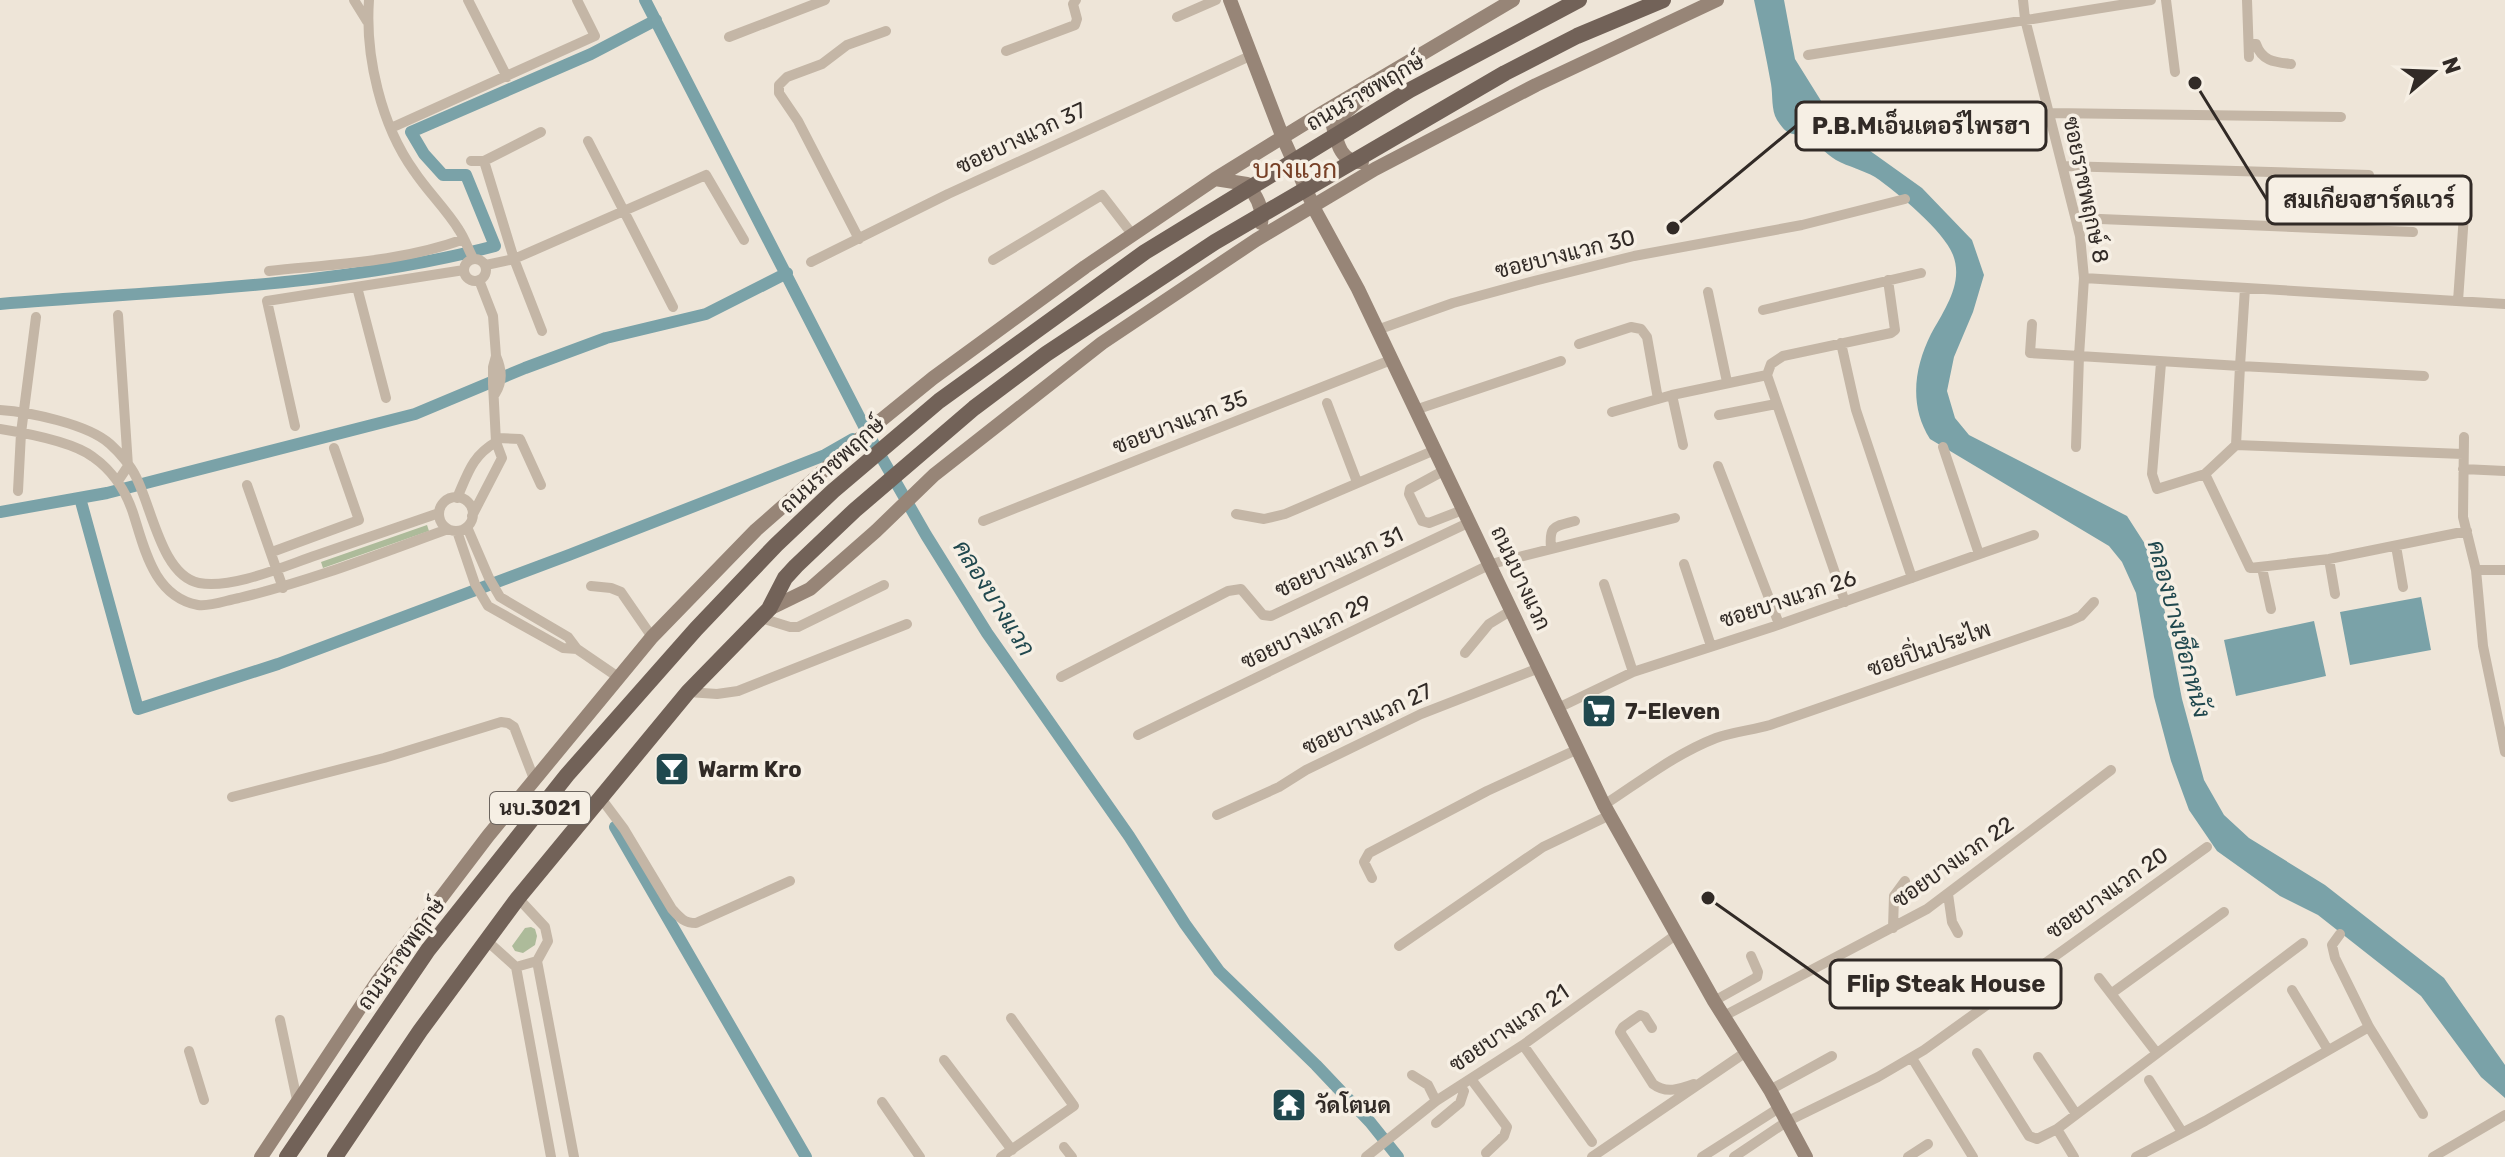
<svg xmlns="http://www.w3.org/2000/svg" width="2505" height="1157" font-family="Rubik,Sarabun,sans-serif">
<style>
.green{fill:#adbb9a}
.water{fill:#7aa2a8}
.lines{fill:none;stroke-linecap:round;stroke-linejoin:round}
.canal{stroke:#7aa2a8;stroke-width:12}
.minor{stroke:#c4b6a6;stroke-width:10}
.secondary{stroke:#978577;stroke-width:14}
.primary{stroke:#726258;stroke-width:16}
.labels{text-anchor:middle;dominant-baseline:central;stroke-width:7;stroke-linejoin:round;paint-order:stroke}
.shield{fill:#f6efe4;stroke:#6c655f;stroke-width:2}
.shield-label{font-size:20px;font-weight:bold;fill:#312a26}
.street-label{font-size:22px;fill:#312a26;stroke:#f6efe4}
.poi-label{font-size:22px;font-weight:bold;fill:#312a26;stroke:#f6efe4;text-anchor:start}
.water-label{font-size:24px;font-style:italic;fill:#20484e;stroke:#f6efe4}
.quarter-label{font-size:26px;fill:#774027;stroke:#f6efe4}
.leader{fill:none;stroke:#312a26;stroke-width:3}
.callout-dot{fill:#312a26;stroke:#f6efe4;stroke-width:3}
.callout{fill:#f6efe4;stroke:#312a26;stroke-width:3}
.callout-label{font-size:24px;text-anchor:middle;font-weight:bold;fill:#312a26}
</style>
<rect width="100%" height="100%" fill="#eee5d8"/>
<path class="green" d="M427,525L429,531L323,568L321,562Z
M531,927L535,929L537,936L535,945L523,953L515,951L512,946L525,928Z"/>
<path class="water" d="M1754,0H1784L1795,59L1838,128L1922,188L1972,240L1984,275L1973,312L1954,357L1947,391L1955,418L1969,435L2127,516L2145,544L2160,587L2182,699L2204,780L2224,815L2249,838L2325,885L2444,978L2505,1065V1098L2481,1077L2421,996L2318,915L2280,896L2217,851L2189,810L2171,761L2154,697L2136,593L2122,562L2109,546L1930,439C1909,406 1914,368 1931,334C1944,310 1964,283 1953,255C1944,231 1897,192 1875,177C1863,170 1849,167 1836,160C1826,154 1817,143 1807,138C1790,131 1789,138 1777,120C1771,110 1773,95 1771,84C1766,56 1760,28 1754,0Z
M2421,597L2431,650L2350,665L2340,612Z
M2314,621L2326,676L2236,696L2224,640Z"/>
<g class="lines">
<path class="canal" d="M645,0L867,432L926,535L987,633L1129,836L1185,924L1219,971L1316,1065L1370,1122L1398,1157
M0,304C165,290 334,288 495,246L466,175H443L424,154L411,132L591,54L656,20
M80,498L138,709L278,664L569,555L825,455L853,439
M0,512L107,493L415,414L525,368L606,338L706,314L787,273
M615,827L806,1157"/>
<path class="minor" d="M354,0L367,21
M369,0C365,56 381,125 414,171C428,192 446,209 459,230C465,239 468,249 473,258
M468,0L507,77
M2023,0L2025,19L2080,236L2084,278L2079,356L2240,366L2236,445L2463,454
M2166,0L2175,72
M2247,0L2249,57
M1177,17L1216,0
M729,37L825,0
M2249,44H2256C2262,61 2274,62 2291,64
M1006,51L1075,25L1077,19L1073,4L1076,0
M1808,55L2151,0
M2050,113L2341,117
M391,128L595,36L577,0
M588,141L673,307
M471,161H484L541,132
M484,161L514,259L542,331
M2063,166L2369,175
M2076,218L2413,232
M859,239L798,121L779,93V85L787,77L822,64L847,45L886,31
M464 270a11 11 0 1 1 22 0a11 11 0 1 1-22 0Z
M993,260L1102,195L1132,234
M811,262L948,194L1250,56
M486,265L514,259L706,175L744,240
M269,271C334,264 402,262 464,239
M2084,278L2505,304
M357,287L386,398
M2245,288L2240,366L2424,376
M1708,292L1727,382
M2458,301L2466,186
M1763,310L1921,273
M2032,324L2030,353L2079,356L2076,447
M1377,330L1453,303L1534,281L1634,256L1802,225L1905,199
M1841,343L1856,410L1912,578
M1579,344L1631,327L1641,329L1647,337L1658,399
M2161,363L2152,474L2157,489L2205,474L2236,445
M495,394C503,381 502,370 496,356
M1672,395L1683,445
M1327,403L1357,482
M0,410C29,412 88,424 110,444C119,452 131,466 136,477C152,508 162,576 199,583C234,589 284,566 317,555C358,541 398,527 439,513
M1415,410L1561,361
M1612,412L1672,395L1767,375
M1719,415L1776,404
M295,426L267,301L464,270
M0,429C25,433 73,442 93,457C113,471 127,493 134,516C145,551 155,597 198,605C210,607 227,600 239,598C311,581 379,554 448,529
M2464,437L2463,517L2476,570L2483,646L2505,752
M497,438L520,439L541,485
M1943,447L1979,554
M1718,466L1779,624
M2463,469L2505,471
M1445,470L1410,489L1409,494L1422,521L1429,523L1465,509
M2205,474L2250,568L2329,559L2467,531
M118,481L128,466L118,315
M247,485L283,588
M18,491L21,433L36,317
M439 514a17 17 0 1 1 34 0a17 17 0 1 1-34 0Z
M457,498C468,473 472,456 496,442
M1236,514L1264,519L1285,514L1435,450
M472,516L502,458L496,442L493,384V367L496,356L493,316L479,280
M983,521L1391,360
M467,527L489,578L500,597L568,637L577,649L618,677
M457,531L475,584L488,606L563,648L577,649
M2396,546L2403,587
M1551,548C1549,525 1554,527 1575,521
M272,552L359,520L334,448
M2329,559L2335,594
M1684,564L1711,646
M2262,568L2271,609
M2476,570H2505
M1604,584L1633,672
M591,586L611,588L621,592L652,637
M1845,602L1767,375L1771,364L1783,356L1891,333L1895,330L1888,280
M761,618L790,627H798L884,585
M1465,653L1489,624L1512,610
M1061,677L1228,591L1241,589L1263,615L1271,616L1470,522
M688,692L717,694L738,691L907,624
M1558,708L1633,672L1772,627L2034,535
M1138,735L1491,564L1675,518
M232,797L384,758L501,722L508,723L514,727L534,779
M600,797L624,829L672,909C680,918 684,923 696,923L790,881
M1604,805C1641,781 1675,754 1716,738C1732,732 1753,730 1770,725L2070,621L2081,616L2094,602
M1217,815L1279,787L1306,770L1421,714L1539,668
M1372,878L1364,862L1369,853L1487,791L1578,749
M1948,894L1952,922L1958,933
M1893,928L1894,896L1905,881
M2340,934L2332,945L2335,958L2369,1027L2423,1114
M486,940L516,967L537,961L548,941L545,927L518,898
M1399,946L1543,847L1610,815
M537,961L574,1157
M516,967L551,1157
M2099,978L2156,1052
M2292,990L2328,1050
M2112,993L2224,912
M1714,1001L1757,977L1758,972L1751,956
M1724,1016L1927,909L2111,770
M280,1020L297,1100
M1652,1028L1645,1017L1640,1015L1623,1027L1620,1032L1653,1084C1666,1094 1680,1089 1694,1084
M1523,1045L1592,1142
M189,1051L204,1100
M1977,1053L2029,1136L2037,1139L2057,1129
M2038,1057L2076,1114
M1912,1058L1973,1157
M944,1060L1012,1150
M1412,1075L1428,1085L1436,1101
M1471,1079L1507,1127L1504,1136L1486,1153
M2149,1080L2182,1132
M1770,1090L1832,1056
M882,1102L920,1157
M1436,1123L1460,1103L1464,1091L1460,1086
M1064,1147L1072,1157
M1001,1157L1074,1106L1011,1018
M1366,1157L1436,1101L1523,1045L1677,934
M1592,1157L1746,1052
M1702,1157L1779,1108
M1734,1157L1786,1122L1878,1077L1924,1050L2207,847
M1908,1157L1928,1144
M2074,1157L2057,1129L2303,943
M2136,1157L2205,1121L2369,1027
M2433,1157L2505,1115"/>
<path class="secondary" d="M1230,0L1283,138L1316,212L1358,289L1604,805L1714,1001L1770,1090L1806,1157
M1362,162C1341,163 1337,143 1333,126L1338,119L1364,96
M1215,179L1247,184C1256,195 1264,208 1261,223
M769,609L810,589L876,531L934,475L1102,343L1256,240L1375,169L1536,85L1717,0
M261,1157L377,982L488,836L652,637L756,530L880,421L933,378L1085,267L1215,179L1322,113L1513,0"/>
<path class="primary" d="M287,1157L428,950L567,775L696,629L776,545L833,491L939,401L1145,252L1410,90L1579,0
M335,1157L420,1031L518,898L688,692L769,609L785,578L796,566L855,510L974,408L1046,354L1215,242L1505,73L1577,36L1663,0"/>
</g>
<defs>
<g id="supermarket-square" transform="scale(1.8)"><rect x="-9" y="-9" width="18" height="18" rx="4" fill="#20484e" stroke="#f6efe4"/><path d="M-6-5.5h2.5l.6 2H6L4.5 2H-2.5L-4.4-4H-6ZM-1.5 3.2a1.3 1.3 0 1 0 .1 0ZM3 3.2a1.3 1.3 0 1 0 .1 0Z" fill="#fff"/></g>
<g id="bar-square" transform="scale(1.8)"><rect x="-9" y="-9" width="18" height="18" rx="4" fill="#20484e" stroke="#f6efe4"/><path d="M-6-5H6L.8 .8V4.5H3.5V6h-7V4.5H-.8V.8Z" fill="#fff"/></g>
<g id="temple-square" transform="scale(1.8)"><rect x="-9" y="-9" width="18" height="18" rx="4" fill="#20484e" stroke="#f6efe4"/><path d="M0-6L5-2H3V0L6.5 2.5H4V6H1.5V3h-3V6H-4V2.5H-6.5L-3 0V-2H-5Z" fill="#fff"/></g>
</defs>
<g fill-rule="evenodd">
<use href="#supermarket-square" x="1599" y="711"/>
<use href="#bar-square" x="672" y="769"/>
<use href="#temple-square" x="1289" y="1105"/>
</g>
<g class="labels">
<rect class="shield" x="490" y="792" width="100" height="32" rx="6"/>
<g class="shield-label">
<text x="540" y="808">นบ.3021</text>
</g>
<g class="street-label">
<text transform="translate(1365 92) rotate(-30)">ถนนราชพฤกษ์</text>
<text transform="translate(1021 138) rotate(-25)">ซอยบางแวก 37</text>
<text transform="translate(2086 190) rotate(78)">ซอยราชพฤกษ์ 8</text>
<text transform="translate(1565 254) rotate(-14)">ซอยบางแวก 30</text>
<text transform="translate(1180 422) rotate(-21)">ซอยบางแวก 35</text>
<text transform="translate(832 465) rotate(-42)">ถนนราชพฤกษ์</text>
<text transform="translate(1339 562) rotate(-25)">ซอยบางแวก 31</text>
<text transform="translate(1521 578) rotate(65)">ถนนบางแวก</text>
<text transform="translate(1788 599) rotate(-18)">ซอยบางแวก 26</text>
<text transform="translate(1306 632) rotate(-26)">ซอยบางแวก 29</text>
<text transform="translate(1929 649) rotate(-19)">ซอยปิ่นประไพ</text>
<text transform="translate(1367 719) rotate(-25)">ซอยบางแวก 27</text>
<text transform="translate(1953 862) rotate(-35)">ซอยบางแวก 22</text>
<text transform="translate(2107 893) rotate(-35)">ซอยบางแวก 20</text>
<text transform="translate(401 954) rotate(-54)">ถนนราชพฤกษ์</text>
<text transform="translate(1509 1028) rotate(-34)">ซอยบางแวก 21</text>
</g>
<g class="poi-label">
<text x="1625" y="711">7-Eleven</text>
<text x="698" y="769">Warm Kro</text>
<text x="1315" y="1105">วัดโตนด</text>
</g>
<g class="water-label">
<text transform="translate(994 598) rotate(58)">คลองบางแวก</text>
<text transform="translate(2179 629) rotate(75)">คลองบางเชือกหนัง</text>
</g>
<g class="quarter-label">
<text x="1295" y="169">บางแวก</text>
</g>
</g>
<path class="leader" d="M1673 228L1796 126M2195 83L2267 200M1708 898L1830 984"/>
<g class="callout-dot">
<circle cx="1673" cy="228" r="8"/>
<circle cx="2195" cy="83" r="8"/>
<circle cx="1708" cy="898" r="8"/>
</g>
<g class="callout">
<rect x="1796" y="102" width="250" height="48" rx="8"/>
<rect x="2267" y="176" width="204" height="48" rx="8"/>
<rect x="1830" y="960" width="231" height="48" rx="8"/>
</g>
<g class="callout-label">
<text x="1921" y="134">P.B.Mเอ็นเตอร์ไพรฮา</text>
<text x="2369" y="208">สมเกียจฮาร์ดแวร์</text>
<text x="1946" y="992">Flip Steak House</text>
</g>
<g transform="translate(2433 72) rotate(71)" stroke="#f6efe4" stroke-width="6" paint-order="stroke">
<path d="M0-6L14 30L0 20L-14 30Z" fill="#312a26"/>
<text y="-12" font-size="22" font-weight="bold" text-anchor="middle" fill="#312a26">N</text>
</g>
</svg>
